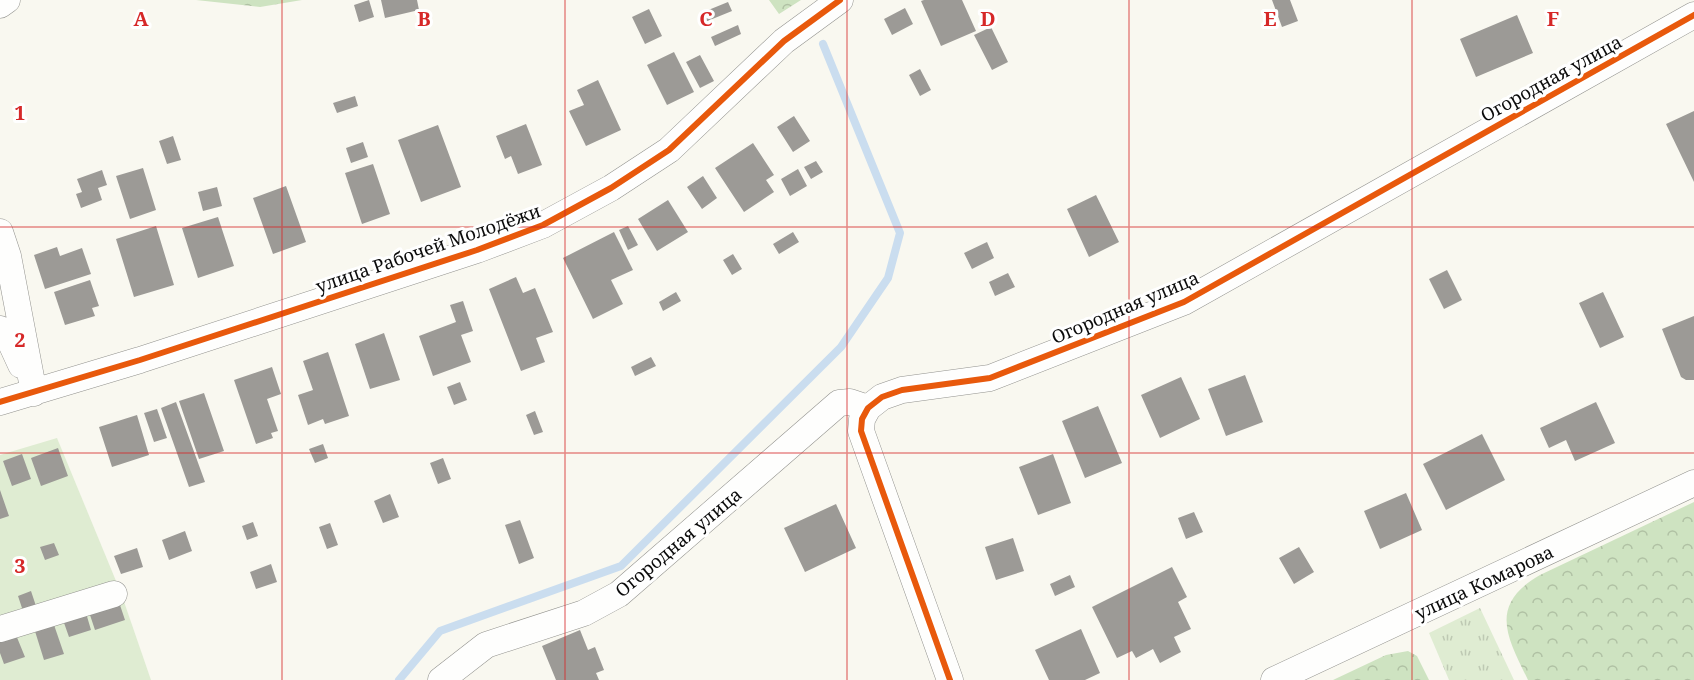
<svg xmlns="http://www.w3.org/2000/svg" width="1694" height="680" font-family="'Noto Serif',serif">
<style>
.grass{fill:url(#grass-tufts)}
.forest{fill:url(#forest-crowns)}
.garden{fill:#dfecd2}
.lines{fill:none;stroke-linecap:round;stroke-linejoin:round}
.stream{stroke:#caddef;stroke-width:8}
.building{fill:#9c9a96}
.minor-casing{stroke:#92928e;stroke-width:27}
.minor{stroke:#fefefd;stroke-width:26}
.cycleway-casing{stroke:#fff;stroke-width:10}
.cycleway{stroke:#e8590c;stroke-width:6}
.grid{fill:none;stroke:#d62828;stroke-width:1.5;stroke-opacity:0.55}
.labels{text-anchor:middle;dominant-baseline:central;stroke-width:6;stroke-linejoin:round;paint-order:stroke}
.street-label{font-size:18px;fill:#0b0b0b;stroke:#fff}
.grid-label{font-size:20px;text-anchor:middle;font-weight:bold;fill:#d62828;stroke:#fff;stroke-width:6;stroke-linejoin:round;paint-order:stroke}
</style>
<defs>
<pattern id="grass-tufts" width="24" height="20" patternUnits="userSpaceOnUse" patternTransform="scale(1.5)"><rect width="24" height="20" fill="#dfecd2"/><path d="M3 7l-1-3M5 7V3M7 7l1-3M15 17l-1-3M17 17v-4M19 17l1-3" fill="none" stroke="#bec9b3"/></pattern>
<pattern id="forest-crowns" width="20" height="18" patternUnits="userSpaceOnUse" patternTransform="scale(1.5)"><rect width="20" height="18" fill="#cee3c1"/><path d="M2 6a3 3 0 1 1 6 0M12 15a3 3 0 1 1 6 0" fill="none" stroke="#b0c1a4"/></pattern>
</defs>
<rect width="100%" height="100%" fill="#f9f8f0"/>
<path class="grass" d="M1480,608L1514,680H1449L1429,633Z"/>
<path class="forest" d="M196,0H302L260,7Z
M769,0H801L779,14Z
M1694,502V680H1528C1507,637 1488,605 1540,575Z
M1408,651L1417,656L1429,680H1333L1386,655Z"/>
<path class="garden" d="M57,438L121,593L151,680H0V455Z"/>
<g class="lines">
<path class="stream" d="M399,680L440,631L621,566L841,347L888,278L900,233L823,44"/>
</g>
<path class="building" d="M369,0L374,17L359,22L354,5Z
M381,0H417L419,10L385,18Z
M924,0H962L976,31L941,46L921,1Z
M1272,0H1290L1298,21L1282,27Z
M728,2L732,11L705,22L701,13Z
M905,8L913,24L892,35L884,19Z
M649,9L662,36L645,44L632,17Z
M1517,15L1533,53L1476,77L1460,39Z
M738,25L741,34L715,46L711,37Z
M991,27L1008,62L992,70L974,35Z
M674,52L694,92L667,105L647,65Z
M700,55L714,81L700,88L686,62Z
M920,69L931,90L920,96L909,75Z
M598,80L621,130L586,146L569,111L584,105L577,90Z
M355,96L358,106L337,113L333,103Z
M1694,111V182L1666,124Z
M794,116L810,141L793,152L777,127Z
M526,124L542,165L518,174L511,156L505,159L496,136Z
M438,125L461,187L421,202L398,140Z
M173,136L181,160L167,164L159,141Z
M363,142L368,157L351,163L346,148Z
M753,143L774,175L766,180L774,192L744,212L715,168Z
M816,161L823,172L811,179L804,167Z
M373,164L390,214L362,224L345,173Z
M143,168L156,210L130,219L116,176Z
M798,169L807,186L790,196L781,179Z
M102,170L107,185L98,188L102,200L81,208L76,194L82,192L77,179Z
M703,176L717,198L702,209L687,187Z
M286,186L306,242L273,254L253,198Z
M217,187L222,206L203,211L198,192Z
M1096,195L1119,242L1089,257L1067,209Z
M668,200L688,232L657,251L638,219Z
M218,217L234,266L198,278L182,228Z
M156,226L174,285L134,297L116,239Z
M628,226L638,245L628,250L619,230Z
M614,232L633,270L611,280L623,304L593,319L563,258Z
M793,232L799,242L779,254L773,244Z
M987,242L994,258L972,269L964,253Z
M57,247L60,256L82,248L91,274L45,289L34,255Z
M733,254L742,269L732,275L723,260Z
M1447,270L1462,300L1444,309L1429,279Z
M1008,273L1015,287L995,296L989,282Z
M516,277L523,293L535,288L553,332L536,338L545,362L521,371L489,289Z
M90,280L99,306L92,308L95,316L65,325L54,292Z
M676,292L681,301L663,311L659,302Z
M1603,292L1624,337L1600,348L1579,303Z
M463,301L473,331L461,335L471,362L433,376L419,336L456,322L450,305Z
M1694,316V380H1686L1681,377L1662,329Z
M384,333L400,380L370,389L355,344Z
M328,352L349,416L325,424L323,419L308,425L298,395L313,390L303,361Z
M651,357L656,366L635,376L631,367Z
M272,367L281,394L267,399L278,431L271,433L273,438L256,444L234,380Z
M1245,375L1263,422L1226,436L1208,389Z
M1181,377L1200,419L1160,438L1141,395Z
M460,382L467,400L454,405L447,387Z
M204,393L224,451L199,459L179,401Z
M176,402L205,482L189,487L161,408Z
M1596,402L1615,443L1575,461L1566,440L1549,448L1540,428Z
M1098,406L1122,463L1085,478L1062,421Z
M157,409L167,438L154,442L144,413Z
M535,411L543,432L534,435L526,415Z
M137,415L149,455L112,467L99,427Z
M1482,434L1505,480L1446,510L1423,464Z
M323,444L328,458L315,463L309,449Z
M58,448L68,476L41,486L31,458Z
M22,454L31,479L12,486L3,461Z
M1053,454L1071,503L1038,515L1019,467Z
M443,458L451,479L438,484L430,463Z
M0,490L9,516L0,519Z
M1406,493L1422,530L1380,549L1364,511Z
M390,494L399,517L383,523L374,501Z
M836,504L856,548L805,572L784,528Z
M1194,512L1203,532L1186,539L1178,518Z
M520,520L534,558L519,564L505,525Z
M253,522L258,536L247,540L242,526Z
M330,523L338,545L327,549L319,527Z
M185,531L192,551L169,560L162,540Z
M1013,538L1024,571L996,580L985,547Z
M54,543L59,555L45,560L40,547Z
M1299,547L1314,572L1294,584L1279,558Z
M137,548L143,567L121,574L114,556Z
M271,564L277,582L256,589L250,572Z
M1172,567L1187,597L1178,602L1191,629L1174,637L1181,652L1160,663L1153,649L1136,658L1132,651L1117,658L1092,607Z
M1070,575L1075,587L1055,596L1050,584Z
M31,591L36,606L23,611L18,596Z
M119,602L125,620L95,630L89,612Z
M86,613L91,630L69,637L63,620Z
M53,622L64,654L44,660L34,628Z
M1081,629L1100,673L1085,680H1049L1035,650Z
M580,630L588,650L595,647L604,670L596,673L599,680H556L542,646Z
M16,635L25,657L4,664L0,653V640Z"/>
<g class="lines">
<g class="minor-casing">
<path id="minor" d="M0,5L7,0
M0,232L8,256L34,393
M0,329L10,341L21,365
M0,402L140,360L477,250L543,225L611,188L669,150L784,41L840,0
M0,629L114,594
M441,680L486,645L584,613L619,594L839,403L850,402L868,408
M950,680L861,431L862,419L868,408L882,397L902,390L990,378L1184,302L1694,15
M1274,680L1694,483"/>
</g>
<use href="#minor" class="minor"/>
<g class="cycleway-casing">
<path id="cycleway" d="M0,402L140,360L477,250L543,225L611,188L669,150L784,41L840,0
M950,680L861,431L862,419L868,408L882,397L902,390L990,378L1184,302L1694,15"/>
</g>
<use href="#cycleway" class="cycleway"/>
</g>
<path class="grid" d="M282,0V680M565,0V680M847,0V680M1129,0V680M1412,0V680M0,227H1694M0,453H1694"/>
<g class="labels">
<g class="street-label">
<text transform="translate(1551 78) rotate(-29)">Огородная улица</text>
<text transform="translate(428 248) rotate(-19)">улица Рабочей Молодёжи</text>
<text transform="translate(1125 307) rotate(-23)">Огородная улица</text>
<text transform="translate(678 542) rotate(-40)">Огородная улица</text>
<text transform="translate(1484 582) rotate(-25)">улица Комарова</text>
</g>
</g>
<g class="grid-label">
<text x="141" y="26">A</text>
<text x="424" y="26">B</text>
<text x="706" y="26">C</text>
<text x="988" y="26">D</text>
<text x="1270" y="26">E</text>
<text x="1553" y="26">F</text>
<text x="20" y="120">1</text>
<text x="20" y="347">2</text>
<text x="20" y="573">3</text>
</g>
</svg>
